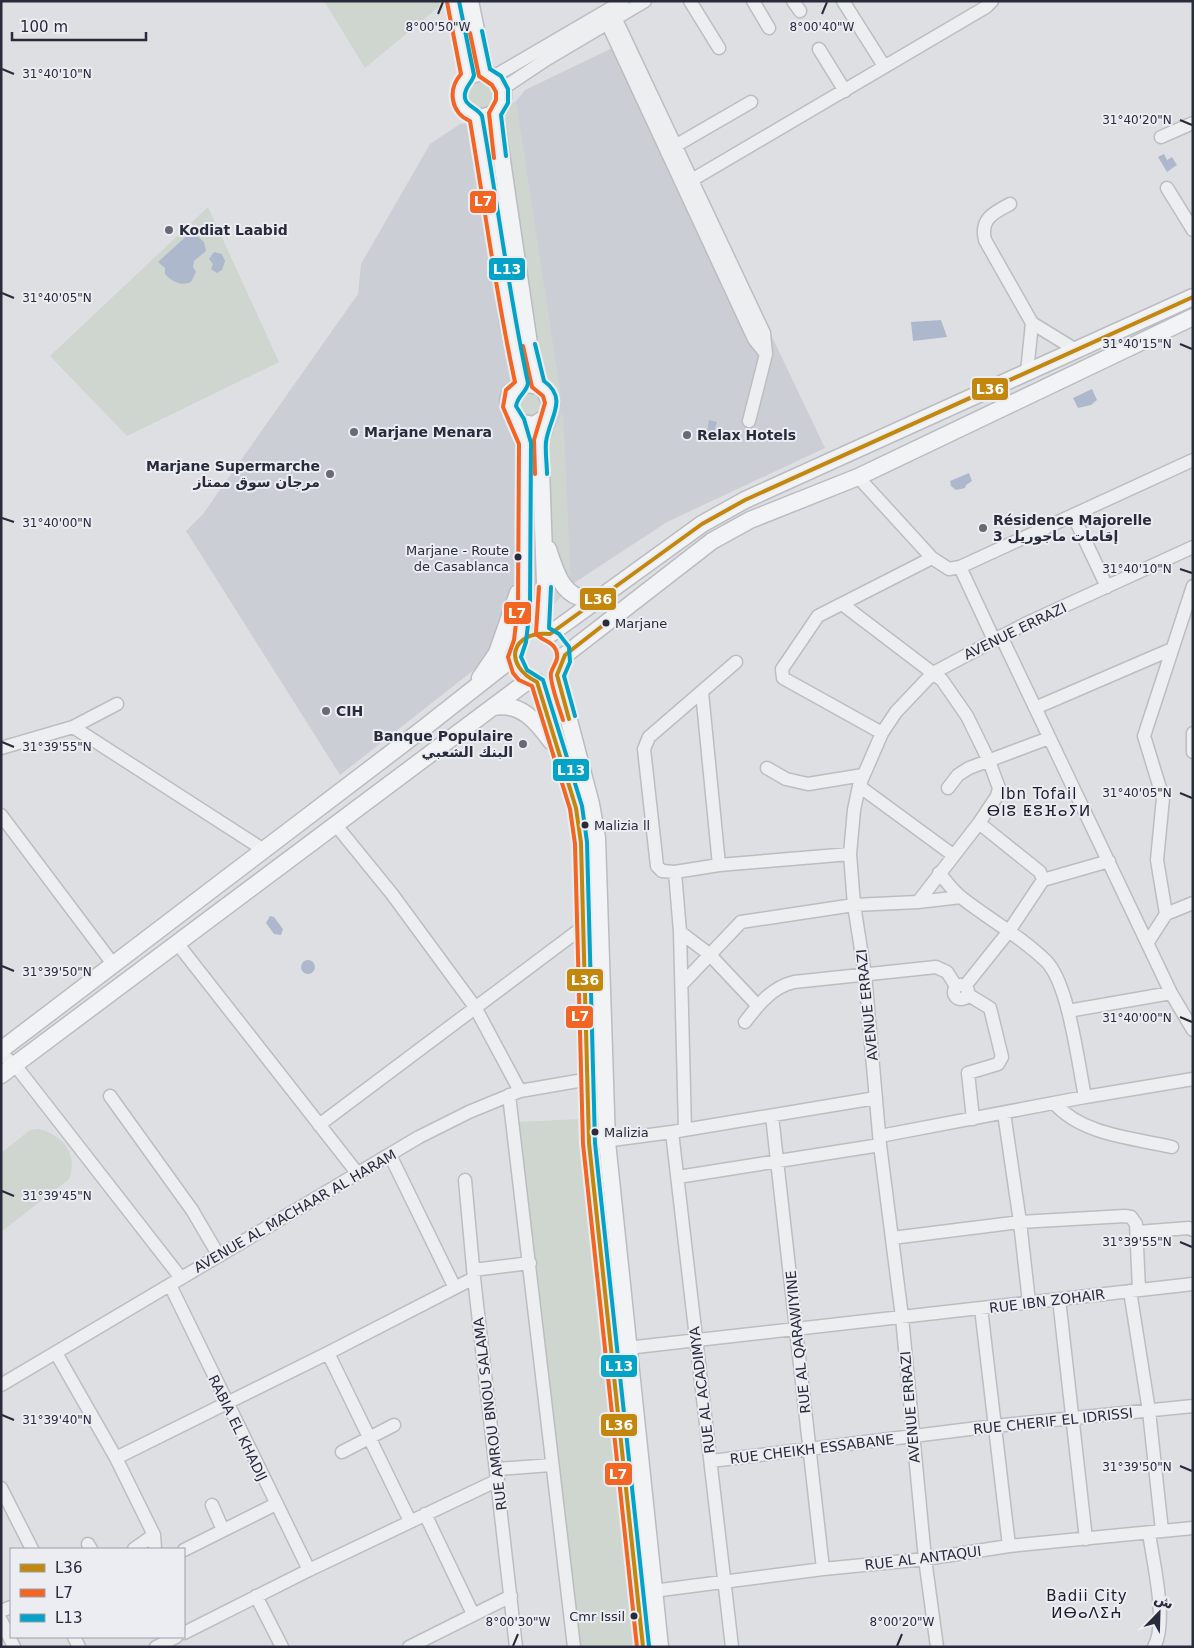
<svg xmlns="http://www.w3.org/2000/svg" width="1194" height="1648" font-family="'DejaVu Sans','Noto Sans Arabic','Noto Sans Tifinagh',sans-serif">
<style>
.built{fill:#ccced6}
.green{fill:#ced6cf}
.water{fill:#aeb8cd}
.lines{fill:none;stroke-linecap:round;stroke-linejoin:round}
.minor-casing{stroke:#bcbdc1;stroke-width:15}
.major-casing{stroke:#bbbcc1;stroke-width:19}
.minor{stroke:#edeef0;stroke-width:12}
.major{stroke:#f2f3f4;stroke-width:16}
.bus-1-casing{stroke:#ebedf3;stroke-width:8}
.bus-2-casing{stroke:#ebedf3;stroke-width:8}
.bus-3-casing{stroke:#ebedf3;stroke-width:8}
.bus-1{stroke:#c3870e;stroke-width:4}
.bus-2{stroke:#f26522;stroke-width:4}
.bus-3{stroke:#02a3c7;stroke-width:4}
.ticks{fill:none;stroke:#272b3a;stroke-width:2}
.poi-dot{fill:#676a75;stroke:#ebedf3;stroke-width:2}
.bus-dot{fill:#272b3a;stroke:#ebedf3;stroke-width:2}
.labels{text-anchor:middle;dominant-baseline:central;stroke-width:4;stroke-linejoin:round;paint-order:stroke}
.bus-label{font-size:13px;fill:#272b3a;stroke:#ebedf3;text-anchor:start}
.poi-label{font-size:14px;font-weight:bold;fill:#272b3a;stroke:#ebedf3;text-anchor:start}
.street-label{font-size:14px;fill:#272b3a;stroke:#ebedf3}
.neighbourhood-label{font-size:15px;letter-spacing:1px;fill:#191d2b;stroke:#ebedf3}
.ticks-label{font-size:12px;text-anchor:middle;fill:#272b3a;stroke:#ebedf3;stroke-width:4;stroke-linejoin:round;paint-order:stroke}
.line-badge{stroke:#ebedf3;stroke-width:2}
.badge-label{font-size:14px;text-anchor:middle;font-weight:bold;fill:#fff}
</style>
<rect width="100%" height="100%" fill="#dedfe3"/>
<path class="built" d="M633,38L702,206L774,341L825,448L667,522L571,585L507,644L340,775L186,531L203,514L358,294L361,264L430,144L460,124L489,120L516,101L525,90Z"/>
<path class="green" d="M324,1H438L440,6L365,68Z
M465 94a15 15 0 1 1 30 0a15 15 0 1 1-30 0Z
M516,101L561,397L554,388L539,379L500,121Z
M208,207L279,362L127,436L50,356Z
M525,390L546,397L540,417L523,416L519,411L518,400Z
M563,412L571,585L552,607L545,437L556,427Z
M582,1119L634,1647H578L516,1122Z
M38,1129C62,1134 79,1154 69,1179L1,1232V1153L30,1130Z"/>
<path class="water" d="M1164,154L1167,160L1172,157L1177,165L1167,172L1158,157Z
M192,231L204,242L206,251L194,261L193,267L196,272L191,282C181,286 172,282 165,274V268L158,262Z
M214,252L222,254L225,261L222,270L217,273L211,269L213,264L209,259Z
M941,320L947,337L913,341L911,322Z
M1092,389L1097,400L1091,405L1078,408L1073,398Z
M709,420L717,422L712,440L706,438Z
M969,473L972,481L966,485L965,488L956,490L951,486L950,481Z
M270,916L274,917L283,929L281,935L274,934L266,923Z
M301 967a7 7 0 1 1 14 0a7 7 0 1 1-14 0Z"/>
<g class="lines">
<g class="minor-casing">
<path id="minor" d="M690,1L719,48
M753,1L769,28
M793,1L800,11
M843,1L884,66
M611,9L764,333L766,354L749,421
M603,14L754,339L766,354
M819,49L845,91
M493,77L623,1
M502,89L547,59L645,1
M1161,137L1193,123
M675,146L751,102
M685,184L986,7L992,1
M1167,188L1193,230
M1010,204C993,213 980,219 985,240L1032,323L1076,350
M1027,372L1032,323
M858,477L932,558L949,569L960,567L994,640
M1073,515L1107,587
M960,567L1193,460
M1001,636L1171,993L1193,1030
M736,662L649,737L644,749L657,866L662,871L675,872L719,865L850,854
M702,692L719,865
M1035,708L1172,649
M73,727L264,850
M882,733L783,678L782,669L818,616L932,558
M1193,733V752
M1,748L73,727L117,704
M767,768L786,779L808,784L863,775
M859,786L953,855
M948,788L958,775L969,768L1049,738
M1,815L113,964
M335,824L392,894L475,1007L520,1091
M675,872L680,932L685,1130
M939,873C946,881 953,891 962,898C990,920 1022,937 1047,962C1069,986 1078,1063 1085,1097
M1043,880L1109,861
M918,902L961,897
M1166,914L1193,903
M680,932L709,954L758,1006
M1148,942L1166,914L1157,860L1163,798L1144,736L1193,586
M177,943L358,1174
M682,984L741,922L854,905L918,902L979,823L997,796L999,788L989,761L967,716L942,680L842,604
M954 992a7 7 0 1 1 14 0a7 7 0 1 1-14 0Z
M965,986L1009,931L1043,880L1040,872L979,823
M967,994L990,1008L1002,1057L998,1064L968,1073L973,1119
M1068,1011L1171,993
M745,1022C758,1005 772,987 794,982L936,967L947,972L956,986
M1,1054L15,1065L181,1278
M509,1095L574,1647
M110,1096L192,1210L219,1256
M1055,1104C1083,1135 1133,1138 1172,1147
M1004,1113L1020,1222L1029,1302
M772,1116L823,1569
M319,1125L583,927
M672,1132L732,1647
M880,1136L1085,1097L1193,1079
M589,1143L672,1132L876,1098
M390,1155L454,1286
M678,1177L880,1145
M465,1180L474,1278L516,1647
M1137,1232L1189,1228L1193,1230
M892,1238L1020,1222L1125,1216L1131,1217L1136,1224L1139,1290
M473,1270L530,1263
M170,1285L309,1570
M1130,1291L1149,1411L1162,1531
M1059,1299L1086,1539
M981,1308L1009,1546
M627,1348L1193,1284
M56,1353L116,1458L154,1535L155,1549
M328,1353L410,1521
M1,1385L419,1137L469,1112L520,1091L595,1078
M342,1452L394,1425
M116,1458L328,1353L474,1278
M711,1461L994,1426L1193,1406
M497,1469L552,1465
M1,1488L32,1549
M212,1505L223,1530
M425,1514L473,1614
M1149,1533C1153,1562 1168,1622 1154,1647
M88,1544L91,1549
M134,1549L154,1535
M184,1550L276,1504
M653,1591L823,1569L925,1559L1009,1546L1193,1528
M256,1596L282,1647
M1,1611L11,1607
M1,1620L14,1647
M184,1633L309,1570L498,1480
M74,1637L79,1647
M156,1647L176,1637
M409,1647L511,1596
M937,1647L925,1559L902,1317L880,1145L865,975L854,905L850,854L854,810L859,786L882,733L896,712L933,673L1025,624L1193,547"/>
</g>
<g class="major-casing">
<path id="major" d="M453,1L468,76
M470,1L485,73
M459 95a22 22 0 1 1 44 0a22 22 0 1 1-44 0Z
M495,113L532,364L538,385
M476,117L496,233L508,322L522,384
M518,422L534,425L548,416L551,403L543,388C530,380 503,386 509,408C510,412 515,417 517,421C521,428 523,436 525,443L524,607L520,641
M548,549C554,566 560,591 579,597C585,599 596,597 603,596
M542,632L545,582L540,441L548,416
M550,634L702,524L745,500L1193,297
M565,655L712,541L750,520L858,477L1193,317
M557,675L591,804L597,838L607,1142L660,1647
M480,678L497,653L518,593
M537,682L576,808L581,843L589,1143L643,1647
M493,707C521,702 536,721 551,741
M1,1050L420,731L514,657
M1,1075L529,680"/>
</g>
<use href="#minor" class="minor"/>
<use href="#major" class="major"/>
<g class="bus-1-casing">
<path id="bus-1" d="M569,719L557,675L565,655L606,623
M643,1647L589,1143L581,843L576,808L537,682C502,665 511,630 550,634L702,524L745,500L1193,297"/>
</g>
<g class="bus-2-casing">
<path id="bus-2" d="M447,2L461,74C447,90 451,113 470,121C485,208 496,296 515,382L506,390L503,407L519,444L518,607L514,640L508,657L513,673L519,680L532,686L570,809L575,844L583,1144L637,1647
M470,33L479,76L492,85L496,92V100L489,113L494,158
M523,346L532,387L543,396L545,403L534,440L535,474
M539,587L536,633C540,641 552,640 556,650C560,660 553,665 551,673C549,681 560,710 563,720"/>
</g>
<g class="bus-3-casing">
<path id="bus-3" d="M459,1L474,75C473,81 468,84 466,90C460,106 477,106 482,116C498,205 509,295 528,383C527,392 518,395 516,406L524,419L531,443L530,607L526,642L521,657L527,670L543,680L582,806L587,842L595,1143L649,1646
M482,31L490,69L501,76L508,89V103L501,115L506,156
M535,344L544,381C569,399 549,418 546,442C545,452 547,464 547,474
M551,587L549,628L559,634L569,647L570,662L564,676L575,716"/>
</g>
<use href="#bus-1" class="bus-1"/>
<use href="#bus-2" class="bus-2"/>
<use href="#bus-3" class="bus-3"/>
</g>
<path class="ticks" d="M438,14L443,2M822,14L827,2M2,69L14,74M1180,120L1192,125M2,293L14,298M1180,344L1192,349M2,518L14,522M1180,569L1192,573M2,742L14,747M1180,793L1192,798M2,966L14,971M1180,1017L1192,1022M2,1191L14,1196M1180,1242L1192,1247M2,1415L14,1420M1180,1466L1192,1471M513,1646L518,1634M897,1646L902,1634"/>
<g class="poi-dot">
<circle cx="169" cy="230" r="5"/>
<circle cx="354" cy="432" r="5"/>
<circle cx="687" cy="435" r="5"/>
<circle cx="330" cy="474" r="5"/>
<circle cx="983" cy="528" r="5"/>
<circle cx="326" cy="711" r="5"/>
<circle cx="523" cy="744" r="5"/>
</g>
<g class="bus-dot">
<circle cx="518" cy="557" r="4.5"/>
<circle cx="606" cy="623" r="4.5"/>
<circle cx="585" cy="825" r="4.5"/>
<circle cx="595" cy="1132" r="4.5"/>
<circle cx="634" cy="1616" r="4.5"/>
</g>
<g class="labels">
<g class="bus-label">
<text x="509" y="550" text-anchor="end">Marjane - Route<tspan x="509" dy="16">de Casablanca</tspan></text>
<text x="615" y="623">Marjane</text>
<text x="594" y="825">Malizia ll</text>
<text x="604" y="1132">Malizia</text>
<text x="625" y="1616" text-anchor="end">Cmr Issil</text>
</g>
<g class="poi-label">
<text x="179" y="230">Kodiat Laabid</text>
<text x="364" y="432">Marjane Menara</text>
<text x="697" y="435">Relax Hotels</text>
<text x="320" y="466" text-anchor="end">Marjane Supermarche<tspan x="320" dy="16">مرجان سوق ممتاز</tspan></text>
<text x="993" y="520">Résidence Majorelle<tspan x="993" dy="16">إقامات ماجوريل 3</tspan></text>
<text x="336" y="711">CIH</text>
<text x="513" y="736" text-anchor="end">Banque Populaire<tspan x="513" dy="16">البنك الشعبي</tspan></text>
</g>
<g class="street-label">
<text transform="translate(1015 631) rotate(-26)">AVENUE ERRAZI</text>
<text transform="translate(867 1005) rotate(-96)">AVENUE ERRAZI</text>
<text transform="translate(295 1211) rotate(-30)">AVENUE AL MACHAAR AL HARAM</text>
<text transform="translate(1047 1301) rotate(-7)">RUE IBN ZOHAIR</text>
<text transform="translate(798 1342) rotate(-96)">RUE AL QARAWIYINE</text>
<text transform="translate(702 1390) rotate(-97)">RUE AL ACADIMYA</text>
<text transform="translate(910 1407) rotate(-95)">AVENUE ERRAZI</text>
<text transform="translate(490 1414) rotate(-97)">RUE AMROU BNOU SALAMA</text>
<text transform="translate(1053 1421) rotate(-6)">RUE CHERIF EL IDRISSI</text>
<text transform="translate(238 1428) rotate(64)">RABIA EL KHADIJ</text>
<text transform="translate(812 1449) rotate(-7)">RUE CHEIKH ESSABANE</text>
<text transform="translate(923 1558) rotate(-7)">RUE AL ANTAQUI</text>
</g>
<g class="neighbourhood-label">
<text x="1039" y="794">Ibn Tofail<tspan x="1039" dy="17">ⴱⵏⵓ ⵟⵓⴼⴰⵢⵍ</tspan></text>
<text x="1087" y="1596">Badii City<tspan x="1087" dy="17">ⵍⴱⴰⴷⵉⵄ</tspan></text>
</g>
</g>
<g class="ticks-label">
<text x="438" y="31">8°00'50"W</text>
<text x="822" y="31">8°00'40"W</text>
<text x="57" y="78">31°40'10"N</text>
<text x="1137" y="124">31°40'20"N</text>
<text x="57" y="302">31°40'05"N</text>
<text x="1137" y="348">31°40'15"N</text>
<text x="57" y="527">31°40'00"N</text>
<text x="1137" y="573">31°40'10"N</text>
<text x="57" y="751">31°39'55"N</text>
<text x="1137" y="797">31°40'05"N</text>
<text x="57" y="976">31°39'50"N</text>
<text x="1137" y="1022">31°40'00"N</text>
<text x="57" y="1200">31°39'45"N</text>
<text x="1137" y="1246">31°39'55"N</text>
<text x="57" y="1424">31°39'40"N</text>
<text x="1137" y="1471">31°39'50"N</text>
<text x="518" y="1626">8°00'30"W</text>
<text x="902" y="1626">8°00'20"W</text>
</g>
<g class="line-badge">
<rect x="469" y="190" width="28" height="24" rx="5" fill="#f26522"/>
<rect x="488" y="257" width="38" height="24" rx="5" fill="#02a3c7"/>
<rect x="971" y="377" width="38" height="24" rx="5" fill="#c3870e"/>
<rect x="579" y="587" width="38" height="24" rx="5" fill="#c3870e"/>
<rect x="503" y="601" width="29" height="24" rx="5" fill="#f26522"/>
<rect x="552" y="758" width="38" height="24" rx="5" fill="#02a3c7"/>
<rect x="566" y="968" width="38" height="24" rx="5" fill="#c3870e"/>
<rect x="565" y="1005" width="29" height="24" rx="5" fill="#f26522"/>
<rect x="600" y="1354" width="38" height="24" rx="5" fill="#02a3c7"/>
<rect x="600" y="1413" width="38" height="24" rx="5" fill="#c3870e"/>
<rect x="604" y="1462" width="29" height="24" rx="5" fill="#f26522"/>
</g>
<g class="badge-label">
<text x="483" y="206">L7</text>
<text x="507" y="274">L13</text>
<text x="990" y="394">L36</text>
<text x="598" y="604">L36</text>
<text x="517" y="618">L7</text>
<text x="571" y="775">L13</text>
<text x="585" y="985">L36</text>
<text x="580" y="1021">L7</text>
<text x="619" y="1371">L13</text>
<text x="619" y="1430">L36</text>
<text x="618" y="1479">L7</text>
</g>
<rect width="1194" height="1648" fill="none" stroke="#272b3a" stroke-width="5"/>
<rect x="10" y="1548" width="175" height="90" fill="#ebedf3" stroke="#9d9fa9"/>
<rect x="20" y="1564" width="25" height="8" fill="#c3870e" stroke="#9d9fa9"/>
<text x="55" y="1573" font-size="15" fill="#272b3a">L36</text>
<rect x="20" y="1589" width="25" height="8" fill="#f26522" stroke="#9d9fa9"/>
<text x="55" y="1598" font-size="15" fill="#272b3a">L7</text>
<rect x="20" y="1614" width="25" height="8" fill="#02a3c7" stroke="#9d9fa9"/>
<text x="55" y="1623" font-size="15" fill="#272b3a">L13</text>
<g transform="translate(1159 1613) rotate(23)" stroke="#ebedf3" stroke-width="4" paint-order="stroke">
<path d="M0-4L9 19L0 12L-9 19Z" fill="#272b3a"/>
<text y="-8" font-size="14" font-weight="bold" text-anchor="middle" fill="#272b3a">ش</text>
</g>
<path d="M12 32v8h134v-8" fill="none" stroke="#272b3a" stroke-width="2.5"/>
<text x="20" y="32" font-size="15" fill="#272b3a" stroke="#ebedf3" stroke-width="4" paint-order="stroke">100 m</text>
</svg>
